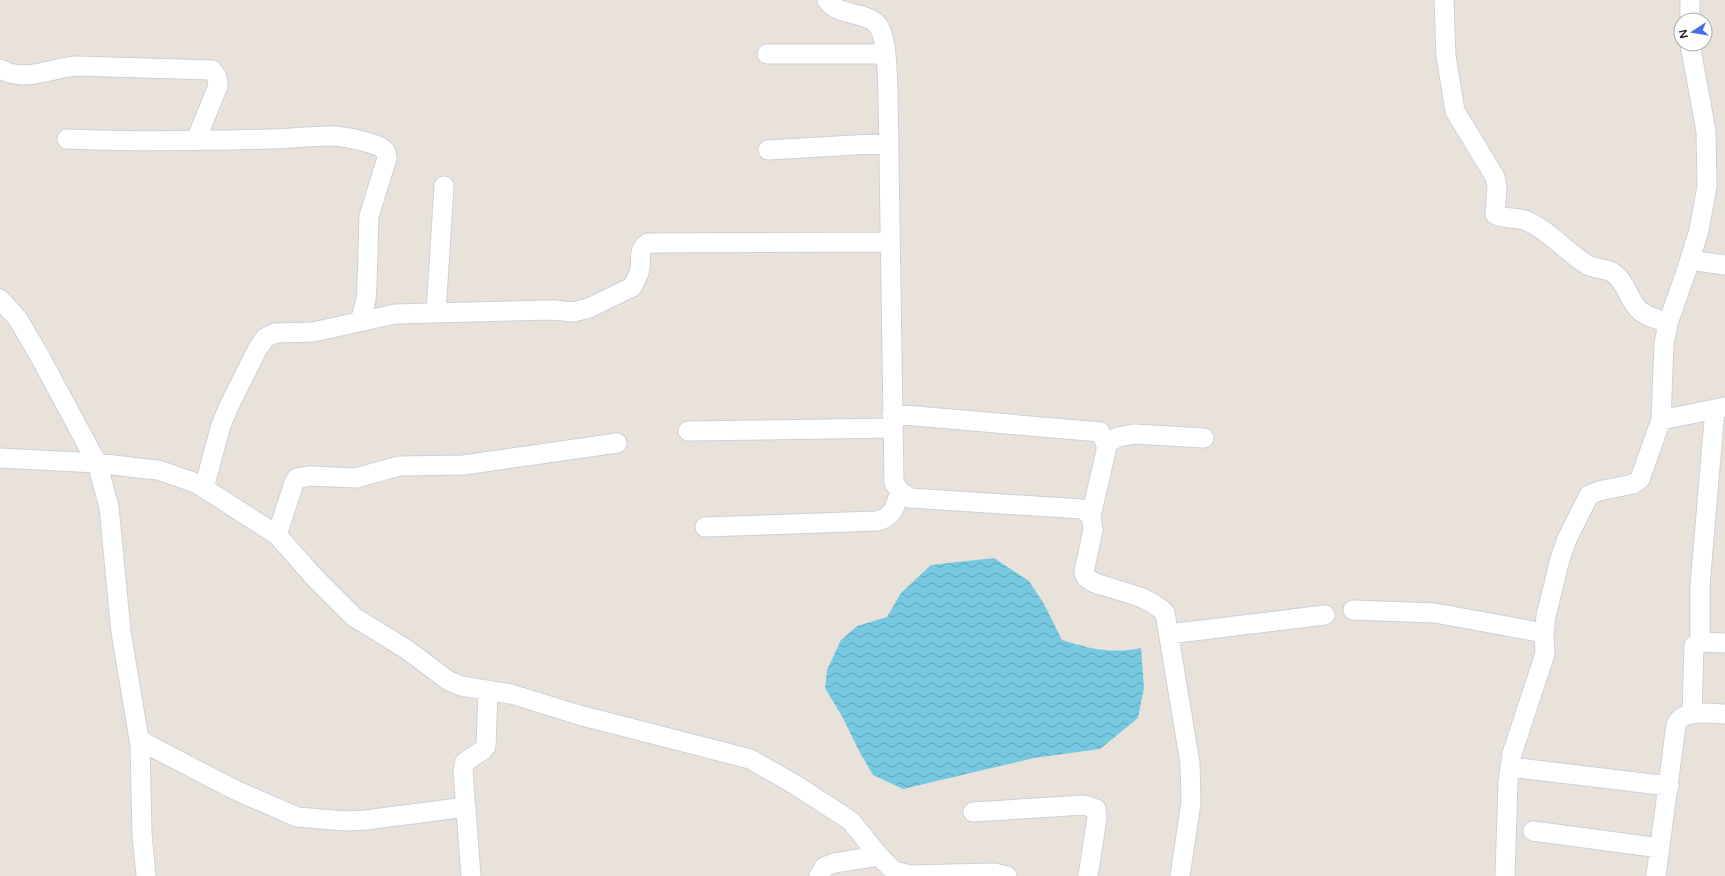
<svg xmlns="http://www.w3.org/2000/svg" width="1725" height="876" font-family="'Varela Round',sans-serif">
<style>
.water{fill:url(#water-waves)}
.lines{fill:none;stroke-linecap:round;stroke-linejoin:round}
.minor-casing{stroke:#cdd1dc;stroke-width:21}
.minor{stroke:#fff;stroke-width:19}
</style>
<defs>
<pattern id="water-waves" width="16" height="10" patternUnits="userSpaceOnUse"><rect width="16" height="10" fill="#77c9e1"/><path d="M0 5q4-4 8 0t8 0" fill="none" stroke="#62a3b6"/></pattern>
</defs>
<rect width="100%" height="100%" fill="#e9e2db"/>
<path class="water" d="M994,558L1029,581L1044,604L1062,640C1090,649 1112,654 1141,648L1144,688L1138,718L1100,749L1034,758L903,789L873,775L859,751L843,718L825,688L827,670L841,640L857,626L887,617L901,593L931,565Z"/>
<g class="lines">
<g class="minor-casing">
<path id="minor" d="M827,0C833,9 840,10 850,13C859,15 869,17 876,23C888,35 887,75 888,92L894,483L900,491L910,498L1082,509L1091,516L1093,530L1084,572L1086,577C1092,583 1100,585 1108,587C1129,594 1149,597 1165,613L1190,763L1191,803L1180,876
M1444,0L1446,56L1455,111L1495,177L1497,187L1495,214C1500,219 1518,217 1527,221C1550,231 1565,251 1586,264C1593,269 1604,268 1612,272C1625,280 1628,298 1638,309C1646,317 1658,319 1668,323
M1690,0V20
M767,54H885
M0,69C25,83 50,68 76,66L212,70L217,77L218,86L196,140
M67,139C134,142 201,141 268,139C290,139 313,135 335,136C345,137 382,143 386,152C386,153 387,158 387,158L369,216L367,285L366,300L360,321
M768,150L889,143
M1690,260L1725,265
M0,299L18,319L39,355L97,463L109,507L121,632L140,745L142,834L146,876
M436,313L444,186
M892,414L1100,432L1106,444V451L1091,516
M1661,420L1725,407
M688,431L893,428
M1106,444L1118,437L1134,434L1204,438
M0,458L97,463L138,468L158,470L196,483L277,535L316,579L354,617L406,649L449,681L461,686L511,694L579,715L750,759L794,784L851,821L879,856L894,871L909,875L994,873L1007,876
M204,488L221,425L230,404L257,350L265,338L275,333L313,332L395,314L552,310L573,312L589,308L632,287C635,281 639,275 640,269C642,258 637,250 648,243L890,242
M705,527L877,521C894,517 895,506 900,491
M277,535L294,483L297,478L310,476L356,478L399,466L463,465L617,443
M1353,610L1435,613L1544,633
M1169,634L1325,615
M1700,642V585L1715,409
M1692,714L1694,646L1700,642L1725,643
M139,740L233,789L297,817L346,821L366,820L466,807
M1510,767L1669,786
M973,812L1084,805L1096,809L1097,818L1088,876
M1533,831L1660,848
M471,876L463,771L465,762L483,750L486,746L488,690
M819,876L824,867L834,863L879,856
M1505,876L1508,782L1512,754L1545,654L1544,633L1546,616L1560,559L1567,539L1589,495L1599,491L1633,484L1640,479L1661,420L1664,344L1668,323L1686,272L1699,230L1707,186L1706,131L1690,44
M1656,876L1676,725C1683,708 1710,714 1725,714"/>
</g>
<use href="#minor" class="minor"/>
</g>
<g transform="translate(1693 32) rotate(258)"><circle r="19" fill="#ffffff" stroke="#a9a9a9"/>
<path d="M0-3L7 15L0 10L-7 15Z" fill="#4a6de7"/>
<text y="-6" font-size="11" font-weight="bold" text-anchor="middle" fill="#282828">N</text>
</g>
</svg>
